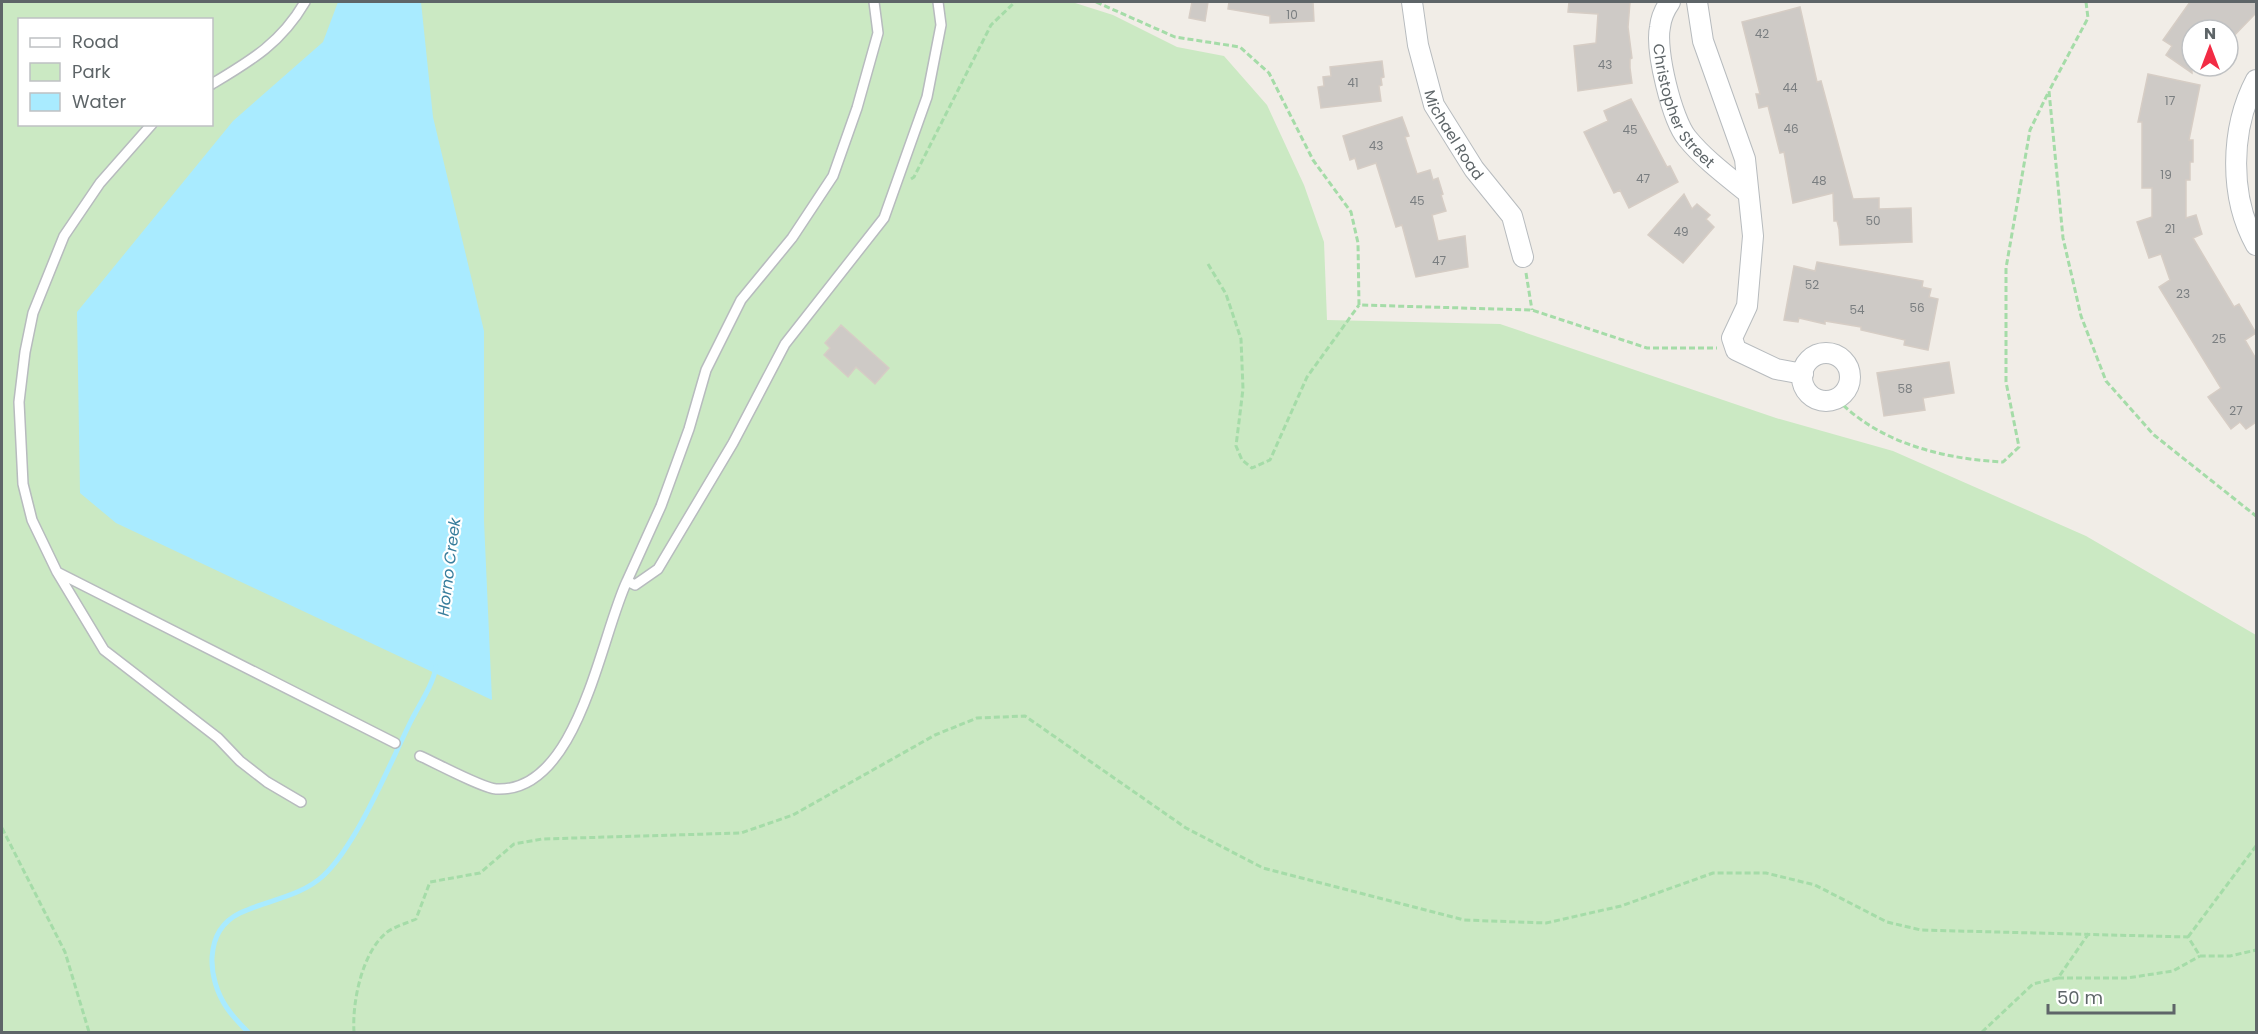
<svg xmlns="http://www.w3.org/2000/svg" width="2258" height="1034" font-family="Poppins,sans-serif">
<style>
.green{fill:#cbe9c3;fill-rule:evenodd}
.water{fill:#a9ebff}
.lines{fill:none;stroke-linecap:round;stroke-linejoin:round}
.stream{stroke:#a9ebff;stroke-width:5}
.building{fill:#cecac6;stroke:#d6cdc5;stroke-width:1.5}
.lane-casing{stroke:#b7bbbe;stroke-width:12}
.street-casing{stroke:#b7bbbe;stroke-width:22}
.path{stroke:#a5dca8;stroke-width:3;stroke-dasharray:6 3;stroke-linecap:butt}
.lane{stroke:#fff;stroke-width:9}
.street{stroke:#fff;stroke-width:20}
.labels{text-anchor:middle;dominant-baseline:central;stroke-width:4.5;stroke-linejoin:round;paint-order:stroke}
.number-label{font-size:12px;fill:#7a7e80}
.street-label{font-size:15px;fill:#5e6568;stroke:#fff}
.water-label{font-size:16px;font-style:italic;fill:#377d9c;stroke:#fff}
</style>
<rect width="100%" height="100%" fill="#f1ede7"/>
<path class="green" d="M2,2H1072L1113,15L1177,47L1224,56L1267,105L1304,185L1324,242L1327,320L1500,324L1776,418L1893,451L2086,536L2256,635V1032H2ZM20,20H212V124H20Z"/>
<path class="water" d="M338,2H421L433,117L484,331V521L492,700L116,523L80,493L77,312L233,121L323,42Z"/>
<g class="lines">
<path class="stream" d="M248,1032C241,1025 233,1017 227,1008C207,979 203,931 240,913C267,900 300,897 323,876C357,845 390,763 411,721C419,705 433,685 436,667"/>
</g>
<path class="building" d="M1192,2H1208L1205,21L1189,18Z
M1229,2H1313L1314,21L1270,23V16L1228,9Z
M1569,2H1630L1628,27L1632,58L1630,59V68L1632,83L1578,91L1574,46L1596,43L1598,14L1568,12Z
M2190,2H2256V13L2228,42V30H2192V73L2166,55L2172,46L2163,40Z
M1800,7L1817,82L1821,81L1853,199L1879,198V209L1911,208L1912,242L1840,245L1839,229L1837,221H1834L1833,193L1793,203L1784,152L1780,153L1768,106L1759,108L1756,94H1760L1742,22Z
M1382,61L1384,77L1381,78L1382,85L1379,86L1381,101L1321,108L1318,87L1324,86L1323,77L1331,76L1330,67Z
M2148,74L2200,85L2189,140H2193V162H2190V180H2186V218L2196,215L2202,234L2193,238L2234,307L2239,304L2256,333L2245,340L2256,359V422L2246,429L2240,422L2231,429L2208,397L2221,388L2159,287L2170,280L2161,254L2149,258L2137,222L2152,217V188H2142V122H2138Z
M1631,99L1667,167L1670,166L1678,182L1629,208L1620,190L1614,193L1584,132L1608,121L1604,111Z
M1402,117L1409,136L1405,137L1417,174L1430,170L1433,180L1438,178L1443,194L1441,195L1446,211L1432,215L1438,241L1465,236L1468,267L1416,277L1402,225L1396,227L1376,163L1358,169L1355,158L1350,160L1343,136Z
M1684,194L1692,209L1697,204L1710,215L1706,219L1714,227L1683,263L1648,235Z
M1817,262L1923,281L1922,287L1931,289L1929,297L1938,299L1928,350L1904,345L1905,340L1861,330V327L1825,321V324L1799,318L1798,322L1784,320L1794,266L1815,271Z
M841,325L889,368L875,384L856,367L848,377L824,355L830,348L825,343Z
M1949,362L1954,393L1923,398L1925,410L1884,416L1877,373Z"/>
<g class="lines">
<g class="lane-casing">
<path id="lane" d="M212,84C252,60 281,43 305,2
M152,124L100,183L64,236L33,313L25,352L19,402L23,484L32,520L57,572L104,650L218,738L240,761L267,782L301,802
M57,572L395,743
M627,581L661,506L689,429L706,370L741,300L792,238L833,176L857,108L878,33L874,2
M420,756C436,763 482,788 496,789C578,794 600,638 627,581L635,585L658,569L733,443L785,344L884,218L927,97L941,25L938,2"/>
</g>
<g class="street-casing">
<g id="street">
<path id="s1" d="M1412,2L1418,45L1434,105L1474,169L1512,216L1523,257"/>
<path id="s2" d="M1670,2C1665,9 1661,18 1660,27C1655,50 1672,120 1687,138C1704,159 1727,176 1748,193"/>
<path d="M1697,2L1703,41L1745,159L1753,236L1747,306L1732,338L1736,350L1776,369L1803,374"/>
<path d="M2256,80C2230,129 2229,197 2256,245"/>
<circle cx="1826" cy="377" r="24"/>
</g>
</g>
<path class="path" d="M1096,2L1175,37L1240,47L1269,73L1313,160L1351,212L1358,243L1359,305L1532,310L1647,348H1717
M2086,2L2088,18L2049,91L2063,238L2081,316L2106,381L2154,435L2256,516
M911,179L914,177L991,25L1015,2
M1208,264L1226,294L1241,339L1243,389L1236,446L1242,460L1252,468L1270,460L1307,377L1359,305
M1526,273L1532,310
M1837,399C1879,443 1943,459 2003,462L2019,447L2006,382V268L2030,130L2048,93
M2,828L65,952L89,1032
M2188,937L2256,846
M2058,978H2127L2173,971L2200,956
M354,1032C352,1002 362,953 386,933C393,927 407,923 416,919L430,882L480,873L514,844L542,839L741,833L793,815L935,735L977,718L1025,716L1186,828L1263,868L1464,920L1546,923L1621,906L1713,873H1766L1815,885L1887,922L1921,930L2188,937L2200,956H2230L2256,950
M1982,1032L2033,984L2058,978L2089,933"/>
<use href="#lane" class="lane"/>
<use href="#street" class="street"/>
</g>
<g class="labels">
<g class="number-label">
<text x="1292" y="14">10</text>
<text x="1762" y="33">42</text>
<text x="1605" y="64">43</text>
<text x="1353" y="82">41</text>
<text x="1790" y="87">44</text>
<text x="2170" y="100">17</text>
<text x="1791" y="128">46</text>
<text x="1630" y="129">45</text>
<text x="1376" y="145">43</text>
<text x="2166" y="174">19</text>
<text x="1643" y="178">47</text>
<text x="1819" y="180">48</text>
<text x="1417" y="200">45</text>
<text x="1873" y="220">50</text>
<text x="2170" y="228">21</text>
<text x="1681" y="231">49</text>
<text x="1439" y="260">47</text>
<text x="1812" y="284">52</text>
<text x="2183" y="293">23</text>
<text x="1917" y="307">56</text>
<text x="1857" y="309">54</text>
<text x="2219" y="338">25</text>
<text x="1905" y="388">58</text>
<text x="2236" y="410">27</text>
</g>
<g class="street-label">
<text stroke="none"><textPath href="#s2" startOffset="112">Christopher Street</textPath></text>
<text stroke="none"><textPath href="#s1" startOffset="141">Michael Road</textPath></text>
</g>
<g class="water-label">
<text transform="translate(449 567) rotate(-83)">Horno Creek</text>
</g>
</g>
<rect width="2258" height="1034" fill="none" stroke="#5e6568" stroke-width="6"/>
<rect x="18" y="18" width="195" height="108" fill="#ffffff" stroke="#bfc1c3" stroke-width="1.5"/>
<rect x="30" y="38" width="30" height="9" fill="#ffffff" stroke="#bfc1c3" stroke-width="1.5"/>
<text x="72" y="48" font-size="18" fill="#5e6568">Road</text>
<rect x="30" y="63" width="30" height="18" fill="#cbe9c3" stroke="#bfc1c3" stroke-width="1.5"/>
<text x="72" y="78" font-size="18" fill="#5e6568">Park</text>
<rect x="30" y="93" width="30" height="18" fill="#a9ebff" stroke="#bfc1c3" stroke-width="1.5"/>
<text x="72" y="108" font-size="18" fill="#5e6568">Water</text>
<g transform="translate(2210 48)"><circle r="28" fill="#ffffff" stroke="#bfc1c3" stroke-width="1.5"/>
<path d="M0-4.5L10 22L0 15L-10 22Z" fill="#f22c45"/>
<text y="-9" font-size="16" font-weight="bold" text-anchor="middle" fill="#5e6568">N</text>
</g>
<path d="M2048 1004v9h126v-9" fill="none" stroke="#5e6568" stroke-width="3"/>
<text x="2057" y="1004" font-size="18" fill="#5e6568" stroke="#ffffff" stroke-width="4.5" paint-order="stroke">50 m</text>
</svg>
